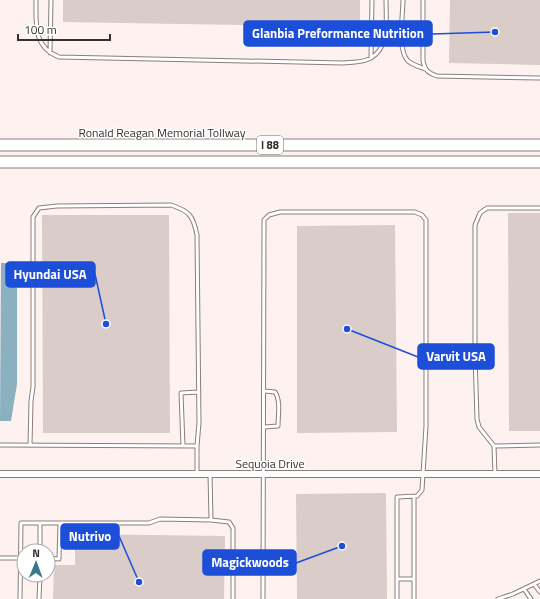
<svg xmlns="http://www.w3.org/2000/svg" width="540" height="599" font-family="'Titillium Web',sans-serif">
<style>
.water{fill:#8bb0bf}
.building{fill:#d9ccc9}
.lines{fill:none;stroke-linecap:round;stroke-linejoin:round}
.service-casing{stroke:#8a7e7b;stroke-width:5}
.minor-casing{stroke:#8a7e7b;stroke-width:8}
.motorway-casing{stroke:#8a7e7b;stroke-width:13}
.service{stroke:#fff;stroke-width:3}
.minor{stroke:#fff;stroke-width:6}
.motorway{stroke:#fff;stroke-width:11}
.labels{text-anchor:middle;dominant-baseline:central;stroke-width:3;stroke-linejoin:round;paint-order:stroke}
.shield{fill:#fff;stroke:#726f6d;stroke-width:1}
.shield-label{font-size:11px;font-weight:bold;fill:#36312f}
.street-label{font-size:12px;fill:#36312f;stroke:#fff}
.leader{fill:none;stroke:#1d4ed8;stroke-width:1.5}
.callout-dot{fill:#1d4ed8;stroke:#fff;stroke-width:1.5}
.callout{fill:#1d4ed8;stroke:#1d4ed8;stroke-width:1.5}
.callout-label{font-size:13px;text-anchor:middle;font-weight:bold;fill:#fff}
</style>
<rect width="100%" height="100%" fill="#fef2f0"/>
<path class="water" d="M1,263H12L17,266V384L11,421H0Z"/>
<path class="building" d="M63,0H360V27L63,22Z
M450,0H540V65L449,63Z
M508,213H540V431H509Z
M42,215H169L170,433H43Z
M395,225L397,432L297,433V226Z
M386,493L387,599H297L296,494Z
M75,534L225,536L224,599H53L54,565H75Z"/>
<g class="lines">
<g class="service-casing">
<path id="service" d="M36,0C36,24 33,47 59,57L343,63C351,62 363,63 371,58C390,47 386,19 386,0
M403,0C403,15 397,50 408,61C413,65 420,67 425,69
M423,0V61C425,70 428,73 437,76L540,78
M50,53L51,0
M371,58L372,0
M264,427L278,426C278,415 281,401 275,392L264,391
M0,445L197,446V474
M30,445L31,401L33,387V217L39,208L57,206L171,205C189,211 193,215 197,235L199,423L197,446
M183,446L181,393L199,392
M494,446L540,445
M210,474L211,520L229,522L233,528V599
M495,474L494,446L479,427L477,419L475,355V225L480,213L487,208H540
M414,497V599
M40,551V523
M0,558H24
M48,558L59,559L60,523
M397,579H414
M534,584L540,592
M524,589L531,599
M20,599L21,523H149L160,519L211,520
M39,599L40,575
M263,599L264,220L269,215L280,212H415L422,215L426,220V426L422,490L417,496L397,497V599
M498,599L513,594L540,581"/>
</g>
<g class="minor-casing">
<path id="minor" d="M0,474H540"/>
</g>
<g class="motorway-casing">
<path id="motorway" d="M0,145H540
M0,162H540"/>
</g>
<use href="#service" class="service"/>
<use href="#minor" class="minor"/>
<use href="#motorway" class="motorway"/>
</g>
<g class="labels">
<rect class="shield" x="257" y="136" width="26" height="18" rx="3"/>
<g class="shield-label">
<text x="270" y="145">I 88</text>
</g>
<g class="street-label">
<text x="162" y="132">Ronald Reagan Memorial Tollway</text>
<text x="270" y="463">Sequoia Drive</text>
</g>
</g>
<path class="leader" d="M495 32L432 34M106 324L95 274M347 329L418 357M139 582L119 536M342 546L296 563"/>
<g class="callout-dot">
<circle cx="495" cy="32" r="4"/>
<circle cx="106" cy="324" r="4"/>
<circle cx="347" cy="329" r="4"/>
<circle cx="139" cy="582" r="4"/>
<circle cx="342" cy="546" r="4"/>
</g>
<g class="callout">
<rect x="244" y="21" width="188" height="25" rx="4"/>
<rect x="6" y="262" width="89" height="25" rx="4"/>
<rect x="418" y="344" width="76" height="25" rx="4"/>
<rect x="61" y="524" width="58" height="25" rx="4"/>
<rect x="203" y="550" width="93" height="25" rx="4"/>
</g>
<g class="callout-label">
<text x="338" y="38">Glanbia Preformance Nutrition</text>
<text x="50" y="279">Hyundai USA</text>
<text x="456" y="361">Varvit USA</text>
<text x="90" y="541">Nutrivo</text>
<text x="250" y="567">Magickwoods</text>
</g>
<g transform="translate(36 563) rotate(1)"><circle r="19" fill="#ffffff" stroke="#afadac"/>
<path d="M0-3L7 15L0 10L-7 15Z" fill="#38768c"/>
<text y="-6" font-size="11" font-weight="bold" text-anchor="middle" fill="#36312f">N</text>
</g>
<path d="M18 34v6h92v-6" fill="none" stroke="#36312f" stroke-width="2"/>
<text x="24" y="34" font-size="12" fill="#36312f" stroke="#ffffff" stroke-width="3" paint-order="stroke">100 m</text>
</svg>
